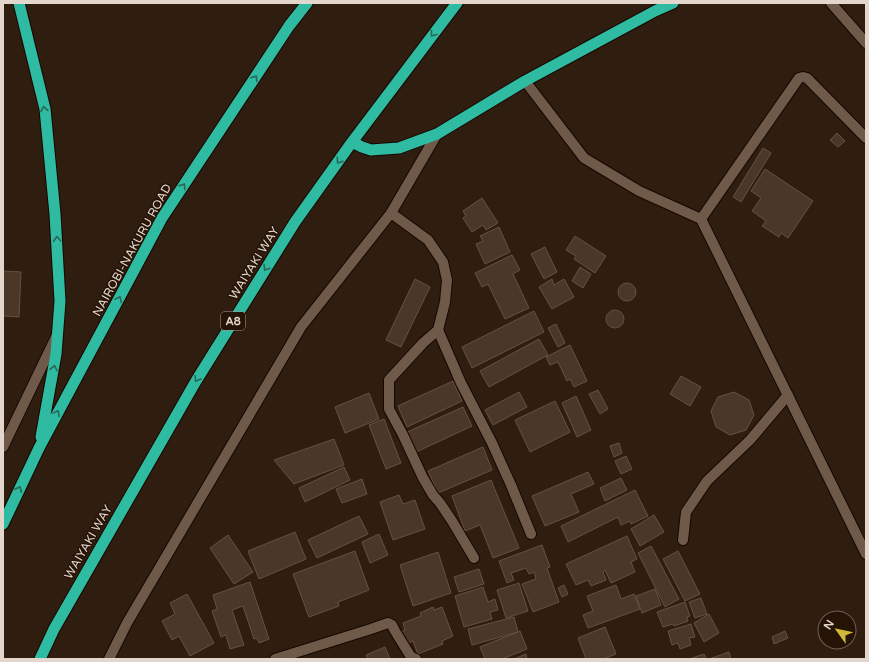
<svg xmlns="http://www.w3.org/2000/svg" width="869" height="662" font-family="'Varela Round',sans-serif">
<style>
.building{fill:#4b3728;stroke:#665141}
.lines{fill:none;stroke-linecap:round;stroke-linejoin:round}
.service-casing{stroke:#160700;stroke-width:12}
.minor-casing{stroke:#160700;stroke-width:12}
.tertiary-casing{stroke:#160700;stroke-width:12}
.trunk-casing{stroke:#160700;stroke-width:13}
.service{stroke:#6f5a4a;stroke-width:10}
.minor{stroke:#6f5a4a;stroke-width:10}
.tertiary{stroke:#6f5a4a;stroke-width:10}
.trunk{stroke:#2ebba2;stroke-width:11}
.oneway{stroke:#2a6754}
.labels{text-anchor:middle;dominant-baseline:central;stroke-width:3;stroke-linejoin:round;paint-order:stroke}
.shield{fill:#251306;stroke:#aa9c91;stroke-width:1}
.shield-label{font-size:11px;font-weight:bold;fill:#e3d6cd}
.street-label{font-size:12px;fill:#e3d6cd;stroke:#251306}
</style>
<rect width="100%" height="100%" fill="#2f1d0f"/>
<path class="building" d="M837,133L845,141L838,147L830,140Z
M763,148L771,153L741,202L733,197Z
M765,169L813,201L788,238L781,233L779,237L762,226L766,221L752,211L761,198L751,191Z
M482,198L498,223L486,230L483,225L472,232L463,218L466,216L463,211Z
M499,227L510,252L485,264L476,244L483,241L480,236Z
M575,236L606,256L595,273L574,259L576,256L566,250Z
M545,247L557,272L544,279L531,254Z
M512,255L520,270L513,274L529,308L505,319L488,284L482,287L475,273Z
M580,267L591,274L583,288L572,281Z
M3,271L21,272L19,317L3,316Z
M415,279L430,287L401,347L386,340Z
M552,279L554,285L564,279L574,297L552,309L539,287Z
M618 292a9 9 0 1 1 18 0a9 9 0 1 1-18 0Z
M606 319a9 9 0 1 1 18 0a9 9 0 1 1-18 0Z
M534,311L544,332L472,368L462,347Z
M556,324L565,343L558,347L548,328Z
M539,339L548,355L489,387L480,371Z
M570,345L587,381L574,387L570,379L567,381L558,362L550,365L546,357Z
M681,376L701,387L690,406L670,394Z
M453,381L462,401L407,427L398,406Z
M598,390L608,409L600,414L589,394Z
M519,392L527,407L493,425L485,410Z
M734,392L749,400L754,415L746,430L730,435L716,427L711,411L718,397Z
M369,393L379,419L345,433L335,407Z
M576,396L591,430L577,437L562,403Z
M555,401L570,432L530,452L515,420Z
M463,407L472,426L414,453L405,433Z
M384,419L401,463L386,469L369,425Z
M334,439L344,465L294,484L274,460Z
M619,443L622,453L614,457L610,446Z
M483,447L492,470L438,493L428,471Z
M626,456L632,469L621,474L615,461Z
M344,467L350,480L305,502L299,488Z
M588,472L594,484L571,494L579,512L545,526L532,496Z
M621,478L627,490L605,501L600,488Z
M362,479L367,494L342,503L336,489Z
M491,480L519,548L493,558L480,525L465,531L452,496Z
M635,490L648,516L631,524L630,521L621,525L618,517L568,542L561,526Z
M399,495L403,504L415,500L425,529L393,540L380,502Z
M654,515L664,532L640,546L631,529Z
M359,516L368,534L317,558L308,540Z
M295,532L306,559L259,579L248,551Z
M379,534L388,555L370,563L362,542Z
M228,535L253,572L234,584L210,548Z
M627,536L637,559L631,562L635,572L611,583L605,570L603,572L606,580L591,586L588,580L576,585L566,564Z
M542,545L550,567L547,568L559,602L533,612L522,584L536,579L534,572L529,574L526,568L511,573L514,580L507,583L499,561Z
M651,546L679,599L665,607L638,553Z
M355,551L369,590L338,602L339,606L309,617L293,574Z
M678,551L700,594L685,601L663,559Z
M438,552L451,593L413,606L400,565Z
M479,569L484,584L459,592L454,577Z
M250,582L269,639L259,643L257,638L254,639L243,606L232,610L244,645L230,649L226,635L221,637L212,611L217,609L213,595Z
M519,583L528,611L506,618L497,590Z
M564,585L568,594L562,597L558,588Z
M616,585L621,599L634,594L640,609L588,628L583,615L593,611L587,596Z
M483,587L488,602L495,599L498,610L490,612L492,619L464,627L455,596Z
M655,589L661,605L642,613L636,596Z
M187,594L214,643L190,656L179,636L172,640L162,621L175,614L170,603Z
M701,598L707,614L695,618L689,602Z
M685,602L690,616L687,617L688,621L674,626L673,624L663,627L657,612Z
M433,607L434,610L442,607L453,636L442,641L443,644L418,654L413,641L405,644L401,632L405,630L403,623L421,616L420,613Z
M709,614L719,633L704,642L694,623Z
M514,617L518,632L472,645L468,629Z
M691,624L695,637L689,638L691,645L680,649L678,643L672,645L668,631Z
M605,627L616,654L603,659H586L578,638Z
M520,631L527,649L502,659H485L480,647Z
M785,631L788,638L774,644L772,637Z
M385,647L390,659H368L366,655Z
M729,652L731,659H709Z
M526,654L527,659H514Z
M704,654L706,659H689Z"/>
<g class="lines">
<g class="service-casing">
<path id="service" d="M391,213L428,240L443,262L447,280L445,302L438,330L423,343L389,380V409L403,435L423,478L433,495L440,503L452,521L474,558
M438,330L461,383L492,443L511,485L531,534
M3,447L57,335
M275,659L371,629L388,623L392,625L395,631L411,657L416,659"/>
</g>
<g class="minor-casing">
<path id="minor" d="M525,81L584,158L639,191L701,219
M683,540L686,512L707,481L750,440L788,395
M109,659L127,623L301,327L391,213L437,134"/>
</g>
<g class="tertiary-casing">
<path id="tertiary" d="M831,3L866,43
M866,138L807,78L803,77L799,78L701,219L866,554"/>
</g>
<g class="trunk-casing">
<path id="trunk" d="M19,3L45,109L55,214L60,301L56,354L41,437
M352,142L362,147L371,150L399,148L437,134L525,81L655,11L673,3
M3,524L39,448L162,218L289,26L307,3
M40,659L54,629L196,381L295,222L352,142L457,3"/>
</g>
<use href="#service" class="service"/>
<use href="#minor" class="minor"/>
<use href="#tertiary" class="tertiary"/>
<use href="#trunk" class="trunk"/>
</g>
<defs><path id="oneway-chevron" d="M-2-3.5L2.5 0L-2 3.5" fill="none" stroke-width="1.6" stroke-linecap="round" stroke-linejoin="round"/></defs>
<g class="oneway">
<use href="#oneway-chevron" transform="translate(433 34) rotate(127)"/>
<use href="#oneway-chevron" transform="translate(255 78) rotate(-57)"/>
<use href="#oneway-chevron" transform="translate(44 109) rotate(-100)"/>
<use href="#oneway-chevron" transform="translate(339 161) rotate(125)"/>
<use href="#oneway-chevron" transform="translate(183 186) rotate(-57)"/>
<use href="#oneway-chevron" transform="translate(57 239) rotate(-93)"/>
<use href="#oneway-chevron" transform="translate(266 268) rotate(122)"/>
<use href="#oneway-chevron" transform="translate(119 299) rotate(-62)"/>
<use href="#oneway-chevron" transform="translate(54 368) rotate(-79)"/>
<use href="#oneway-chevron" transform="translate(197 379) rotate(121)"/>
<use href="#oneway-chevron" transform="translate(57 413) rotate(-62)"/>
<use href="#oneway-chevron" transform="translate(19 489) rotate(-65)"/>
</g>
<g class="labels">
<rect class="shield" x="221" y="312" width="24" height="18" rx="3"/>
<g class="shield-label">
<text x="233" y="321">A8</text>
</g>
<g class="street-label">
<text transform="translate(132 250) rotate(-61)">NAIROBI-NAKURU ROAD</text>
<text transform="translate(254 263) rotate(-58)">WAIYAKI WAY</text>
<text transform="translate(88 542) rotate(-60)">WAIYAKI WAY</text>
</g>
</g>
<rect width="869" height="662" fill="none" stroke="#e3d6cd" stroke-width="8"/>
<g transform="translate(837 630) rotate(303)"><circle r="19" fill="#251306" stroke="#716156"/>
<path d="M0-3L7 15L0 10L-7 15Z" fill="#cfb837"/>
<text y="-6" font-size="11" font-weight="bold" text-anchor="middle" fill="#e3d6cd">N</text>
</g>
</svg>
